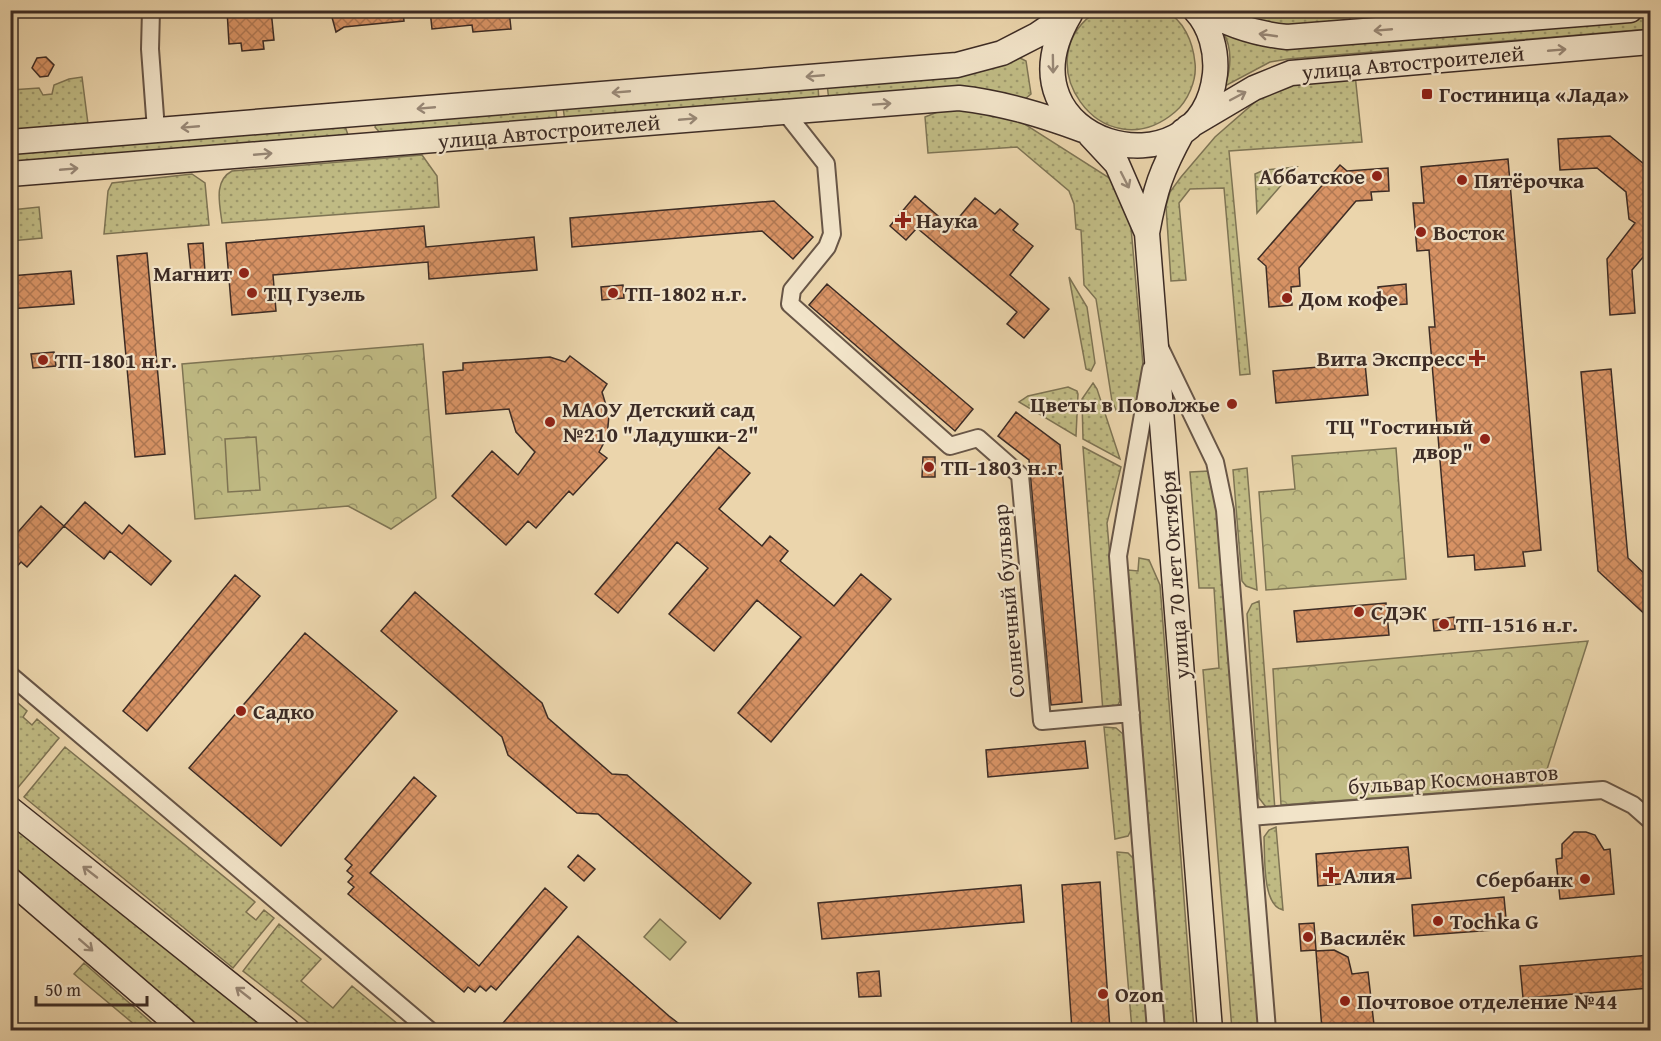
<svg xmlns="http://www.w3.org/2000/svg" width="1661" height="1041" font-family="'Gentium Book Plus',serif">
<style>
.grass{fill:url(#grass-dots);stroke:#7e7454;stroke-width:1.5}
.park{fill:url(#park-crowns);stroke:#7e7454;stroke-width:1.5}
.pitch{fill:#c0bb84;stroke:#7e7454;stroke-width:1.5}
.building{fill:url(#building-cross-hatch);stroke:#3d2c25;stroke-width:1.5}
.lines{fill:none;stroke-linecap:round;stroke-linejoin:round}
.street-casing{stroke:#685647;stroke-width:20}
.secondary-casing{stroke:#3d2c25;stroke-width:27}
.street{stroke:#f2e4c9;stroke-width:16}
.secondary{stroke:#f2e4c9;stroke-width:24}
.oneway{stroke:#988877}
.poi-dot{fill:#8f2418;stroke:#f2e4c9;stroke-width:2}
.labels{text-anchor:middle;dominant-baseline:central;stroke-width:4.5;stroke-linejoin:round;paint-order:stroke}
.street-label{font-size:22px;fill:#3d2c25;stroke:#f2e4c9}
.poi-label{font-size:22px;font-weight:bold;fill:#3d2c25;stroke:#f2e4c9;text-anchor:start}
</style>
<defs>
<pattern id="grass-dots" width="8" height="8" patternUnits="userSpaceOnUse" patternTransform="scale(1.5)"><rect width="8" height="8" fill="#c0bb84"/><path d="M2 2h.1M6 6h.1" fill="none" stroke="#9d986c" stroke-width="1.8" stroke-linecap="round"/></pattern>
<pattern id="park-crowns" width="20" height="18" patternUnits="userSpaceOnUse" patternTransform="scale(1.5)"><rect width="20" height="18" fill="#c0bb84"/><path d="M2 6a3 3 0 1 1 6 0M12 15a3 3 0 1 1 6 0" fill="none" stroke="#9d986c"/></pattern>
<pattern id="building-cross-hatch" width="8" height="8" patternUnits="userSpaceOnUse" patternTransform="scale(1.5)"><rect width="8" height="8" fill="#d89365"/><path d="M0 0l8 8M0 8l8-8" fill="none" stroke="#b07853"/></pattern>
</defs>
<rect width="100%" height="100%" fill="#ebd5ac"/>
<filter id="stains"><feTurbulence type="fractalNoise" baseFrequency=".00333" numOctaves="4"/><feColorMatrix values="0 0 0 0 .2 0 0 0 0 .09 0 0 0 0 .02 0 0 0 .5 -.17"/></filter>
<radialGradient id="worn" r=".72"><stop offset=".6" stop-color="#630" stop-opacity="0"/><stop offset="1" stop-color="#630" stop-opacity=".3"/></radialGradient>
<path class="grass" d="M1099,10H1164C1184,20 1193,42 1195,63C1197,80 1188,101 1175,112C1102,174 1021,57 1099,10Z
M1233,11H1349L1351,26C1317,26 1259,36 1233,11Z
M1650,13V29L1288,59L1270,62L1225,86C1231,68 1233,49 1223,32L1285,42Z
M1018,57L1026,61L1031,94L1025,99L829,101L827,84Z
M1355,74L1362,142L1229,151L1250,374L1240,375L1224,188L1190,189L1179,203L1186,280L1171,281L1166,206L1170,192L1181,177L1215,137L1262,96L1292,83Z
M82,77L88,124L11,138V90L39,88L43,95L52,94L54,85L69,79Z
M818,86L819,102L565,122L563,107Z
M952,106L1012,116L1111,179L1130,216L1143,365C1142,380 1144,403 1131,413L1117,412L1112,401L1096,299L1084,285L1081,230L1076,229L1074,204L1069,191L1017,147L928,153L925,117Z
M556,107L557,122L381,134L375,127L376,124Z
M345,126L348,135L11,167V152Z
M422,155L437,176L439,207L222,223C220,205 213,181 232,171Z
M1297,167L1257,213L1255,174L1264,170Z
M192,174L205,183L209,225L104,234L108,191L112,183Z
M39,207L42,238L11,241V210Z
M1069,277L1087,307L1095,363L1091,371L1086,369Z
M1093,383L1097,389L1120,459L1083,439L1082,399Z
M1068,387L1077,391L1078,394L1076,436L1019,402L1028,396Z
M1083,447L1121,467L1107,523L1122,696L1117,707L1103,712Z
M1247,468L1257,590L1246,586L1242,581L1233,470Z
M1209,471L1221,514L1262,1030H1232L1203,670L1219,668L1214,588H1199L1190,472Z
M1139,558L1149,560L1160,585L1194,1030H1165L1128,570L1138,571Z
M1259,601L1275,810L1266,807L1259,798L1247,614L1252,604Z
M11,697L27,711L23,717L32,725L37,719L59,738L16,790L11,786Z
M1104,727L1116,728L1123,734L1132,828L1128,836L1115,839Z
M65,747L255,902L246,912L256,920L264,910L274,918L233,968L24,797Z
M10,823L272,1030H199L11,866Z
M1276,827L1283,910C1262,906 1265,856 1264,837L1269,830Z
M1117,852L1128,853L1135,860L1149,1030H1132Z
M279,924L321,959L301,981L333,1008L352,986L405,1030H318L243,971Z
M84,963L160,1030H141L74,974Z"/>
<path class="park" d="M423,344L436,498L391,529L348,506L195,519L182,364Z
M1396,448L1406,579L1266,590L1259,492L1295,489L1292,456Z
M1588,641L1542,785L1281,805L1273,669Z"/>
<path class="pitch" d="M256,437L260,490L228,492L225,439Z
M660,919L686,942L670,960L644,937Z"/>
<path class="building" d="M227,10H271L274,40L263,41L264,49L242,51L241,43L229,44Z
M330,10H403L404,21L344,27L336,32Z
M430,10H509L511,29L473,32L472,25L432,29Z
M46,57L54,65L48,76L40,77L32,68L37,58Z
M1610,136L1650,169V249L1632,270L1635,313L1610,315L1607,259L1635,223L1629,219L1626,192L1597,168L1560,170L1558,139Z
M1508,159L1541,550L1523,552L1525,566L1475,570L1474,555L1448,557L1429,327H1435L1429,250L1417,251L1413,203H1424L1421,167Z
M1340,165L1347,171L1388,168L1389,191L1371,192L1372,200L1356,201L1299,268L1300,286L1291,287L1292,305L1269,307L1266,266L1258,259Z
M915,196L951,227L975,198L995,214L1000,209L1018,224L1013,230L1033,246L1010,275L1049,309L1024,338L1007,324L1017,312L917,228L906,240L890,226Z
M774,201L813,237L793,259L762,231L572,247L570,218Z
M424,226L426,247L534,237L537,270L429,279L428,262L273,275L276,311L232,315L226,243Z
M203,243L205,272L191,273L188,244Z
M147,253L165,454L135,457L117,256Z
M71,271L74,304L10,309V276Z
M827,284L973,409L955,431L809,305Z
M1406,284L1407,304L1379,306L1378,287Z
M623,285L624,298L602,300L601,287Z
M54,352L56,366L33,368L31,354Z
M570,356L607,384L602,392L609,415L607,437L599,452L607,458L573,495L569,491L536,528L528,521L506,545L452,496L492,451L518,475L535,452L516,432L509,409L446,414L443,372L463,370V363L550,357L565,362Z
M1365,363L1368,395L1276,403L1273,371Z
M1611,369L1628,558L1650,579V619L1598,571L1581,372Z
M1016,412L1060,445L1082,702L1051,705L1029,460L998,436Z
M719,447L750,473L719,509L762,546L770,536L788,551L780,561L834,606L861,574L891,599L771,742L738,713L801,637L757,600L714,651L669,614L708,568L677,542L618,613L595,594Z
M923,457H935V477H922Z
M85,502L122,534L129,525L171,561L151,585L110,551L104,559L64,526Z
M41,506L64,526L27,567L21,562L10,574V541Z
M235,575L260,596L147,731L123,711Z
M415,592L542,703L548,718L612,774L627,775L751,883L720,919L598,814L577,813L508,755L502,737L381,631Z
M1386,603L1389,635L1297,642L1294,611Z
M1454,617L1455,629L1434,631L1433,620Z
M305,633L397,711L281,846L189,768Z
M1085,741L1088,768L988,777L986,750Z
M414,777L436,796L370,873L479,966L545,888L567,907L496,990L491,986L486,991L480,986L475,992L468,987L464,992L348,894L354,887L348,882L353,876L347,871L352,865L345,859Z
M1574,832H1586L1595,835L1604,850L1610,849L1614,894L1560,899L1556,859L1562,858V844Z
M1408,847L1411,878L1318,886L1316,854Z
M578,855L595,869L584,881L568,867Z
M1100,882L1110,1030H1072L1062,885Z
M1021,885L1024,922L822,939L818,903Z
M1504,897L1507,929L1414,936L1412,905Z
M1314,923L1316,950L1301,951L1299,924Z
M578,936L669,1016L687,1030H497Z
M1334,950L1348,957L1352,974L1368,972L1374,1025L1322,1030L1316,951Z
M1650,955V988L1523,998L1520,966Z
M879,971L881,996L859,997L857,973Z"/>
<g class="lines">
<g class="street-casing">
<path id="street" d="M151,10L150,49L156,130
M785,112L826,164L832,234L827,247L792,290L790,304L950,446L978,438L1020,475L1042,721L1131,713
M1160,348L1215,462L1225,510L1267,1030
M1151,369L1118,556L1156,1030
M10,675L429,1030
M1250,817L1603,790L1633,805L1650,820"/>
</g>
<g class="secondary-casing">
<path id="secondary" d="M1204,10C1230,26 1257,34 1287,37L1630,10
M1070,14C992,145 1201,201 1215,74C1217,52 1211,27 1195,10
M1188,127L1254,88L1291,73L1650,42
M1090,135L1117,164L1147,233L1210,1030
M10,142L957,65L1002,53L1037,35L1071,12
M10,174L959,98C1003,103 1042,115 1083,130
M1147,233C1155,189 1161,171 1183,131
M10,809L287,1030
M10,880L184,1030"/>
</g>
<use href="#street" class="street"/>
<use href="#secondary" class="secondary"/>
</g>
<defs><path id="oneway-shaft" d="M-6 0H5M1.5-3L5.5 0L1.5 3" fill="none" stroke-width="1.6" stroke-linecap="round" stroke-linejoin="round" transform="scale(1.5)"/></defs>
<g class="oneway">
<use href="#oneway-shaft" transform="translate(1383 30) rotate(175)"/>
<use href="#oneway-shaft" transform="translate(1268 35) rotate(-172)"/>
<use href="#oneway-shaft" transform="translate(1557 50) rotate(-5)"/>
<use href="#oneway-shaft" transform="translate(1053 64) rotate(89)"/>
<use href="#oneway-shaft" transform="translate(815 76) rotate(175)"/>
<use href="#oneway-shaft" transform="translate(621 92) rotate(175)"/>
<use href="#oneway-shaft" transform="translate(1238 96) rotate(-28)"/>
<use href="#oneway-shaft" transform="translate(882 104) rotate(-4)"/>
<use href="#oneway-shaft" transform="translate(426 108) rotate(175)"/>
<use href="#oneway-shaft" transform="translate(688 119) rotate(-5)"/>
<use href="#oneway-shaft" transform="translate(190 127) rotate(175)"/>
<use href="#oneway-shaft" transform="translate(263 154) rotate(-5)"/>
<use href="#oneway-shaft" transform="translate(69 169) rotate(-5)"/>
<use href="#oneway-shaft" transform="translate(1125 180) rotate(63)"/>
<use href="#oneway-shaft" transform="translate(90 872) rotate(-142)"/>
<use href="#oneway-shaft" transform="translate(86 945) rotate(41)"/>
<use href="#oneway-shaft" transform="translate(243 993) rotate(-142)"/>
</g>
<g class="poi-dot">
<rect x="1421" y="88" width="12" height="12" rx="3"/>
<circle cx="1377" cy="176" r="6"/>
<circle cx="1462" cy="180" r="6"/>
<path d="M900 211h6v6h6v6h-6v6h-6v-6h-6v-6h6z"/>
<circle cx="1421" cy="232" r="6"/>
<circle cx="244" cy="273" r="6"/>
<circle cx="252" cy="293" r="6"/>
<circle cx="613" cy="293" r="6"/>
<circle cx="1287" cy="298" r="6"/>
<path d="M1474 349h6v6h6v6h-6v6h-6v-6h-6v-6h6z"/>
<circle cx="43" cy="360" r="6"/>
<circle cx="1232" cy="404" r="6"/>
<circle cx="550" cy="422" r="6"/>
<circle cx="1485" cy="439" r="6"/>
<circle cx="929" cy="467" r="6"/>
<circle cx="1359" cy="612" r="6"/>
<circle cx="1444" cy="624" r="6"/>
<circle cx="241" cy="711" r="6"/>
<path d="M1328 866h6v6h6v6h-6v6h-6v-6h-6v-6h6z"/>
<circle cx="1585" cy="879" r="6"/>
<circle cx="1438" cy="921" r="6"/>
<circle cx="1308" cy="937" r="6"/>
<circle cx="1103" cy="994" r="6"/>
<circle cx="1345" cy="1001" r="6"/>
</g>
<g class="labels">
<g class="street-label">
<text transform="translate(1413 62) rotate(-5)">улица Автостроителей</text>
<text transform="translate(549 131) rotate(-5)">улица Автостроителей</text>
<text transform="translate(1174 575) rotate(-94)">улица 70 лет Октября</text>
<text transform="translate(1008 601) rotate(-95)">Солнечный бульвар</text>
<text transform="translate(1453 779) rotate(-4)">бульвар Космонавтов</text>
</g>
<g class="poi-label">
<text x="1439" y="94">Гостиница «Лада»</text>
<text x="1365" y="176" text-anchor="end">Аббатское</text>
<text x="1474" y="180">Пятёрочка</text>
<text x="916" y="220">Наука</text>
<text x="1433" y="232">Восток</text>
<text x="232" y="273" text-anchor="end">Магнит</text>
<text x="264" y="293">ТЦ Гузель</text>
<text x="625" y="293">ТП-1802 н.г.</text>
<text x="1299" y="298">Дом кофе</text>
<text x="1465" y="358" text-anchor="end">Вита Экспресс</text>
<text x="55" y="360">ТП-1801 н.г.</text>
<text x="1220" y="404" text-anchor="end">Цветы в Поволжье</text>
<text x="562" y="409">МАОУ Детский сад<tspan x="562" dy="25">№210 "Ладушки-2"</tspan></text>
<text x="1473" y="426" text-anchor="end">ТЦ "Гостиный<tspan x="1473" dy="25">двор"</tspan></text>
<text x="941" y="467">ТП-1803 н.г.</text>
<text x="1371" y="612">СДЭК</text>
<text x="1456" y="624">ТП-1516 н.г.</text>
<text x="253" y="711">Садко</text>
<text x="1343" y="875">Алия</text>
<text x="1573" y="879" text-anchor="end">Сбербанк</text>
<text x="1450" y="921">Tochka G</text>
<text x="1320" y="937">Василёк</text>
<text x="1115" y="994">Ozon</text>
<text x="1357" y="1001">Почтовое отделение №44</text>
</g>
</g>
<rect width="1661" height="1041" fill="none" stroke="#ebd5ac" stroke-width="36"/>
<rect x="12" y="12" width="1637" height="1017" fill="none" stroke="#3d2c25" stroke-width="3"/>
<rect x="18" y="18" width="1625" height="1005" fill="none" stroke="#3d2c25" stroke-width="1.5"/>
<path d="M36 996v9h111v-9" fill="none" stroke="#3d2c25" stroke-width="3"/>
<text x="45" y="996" font-size="18" fill="#3d2c25" stroke="#f2e4c9" stroke-width="4.5" paint-order="stroke">50 m</text>
<rect width="100%" height="100%" filter="url(#stains)"/>
<rect width="100%" height="100%" fill="url(#worn)"/>
</svg>
